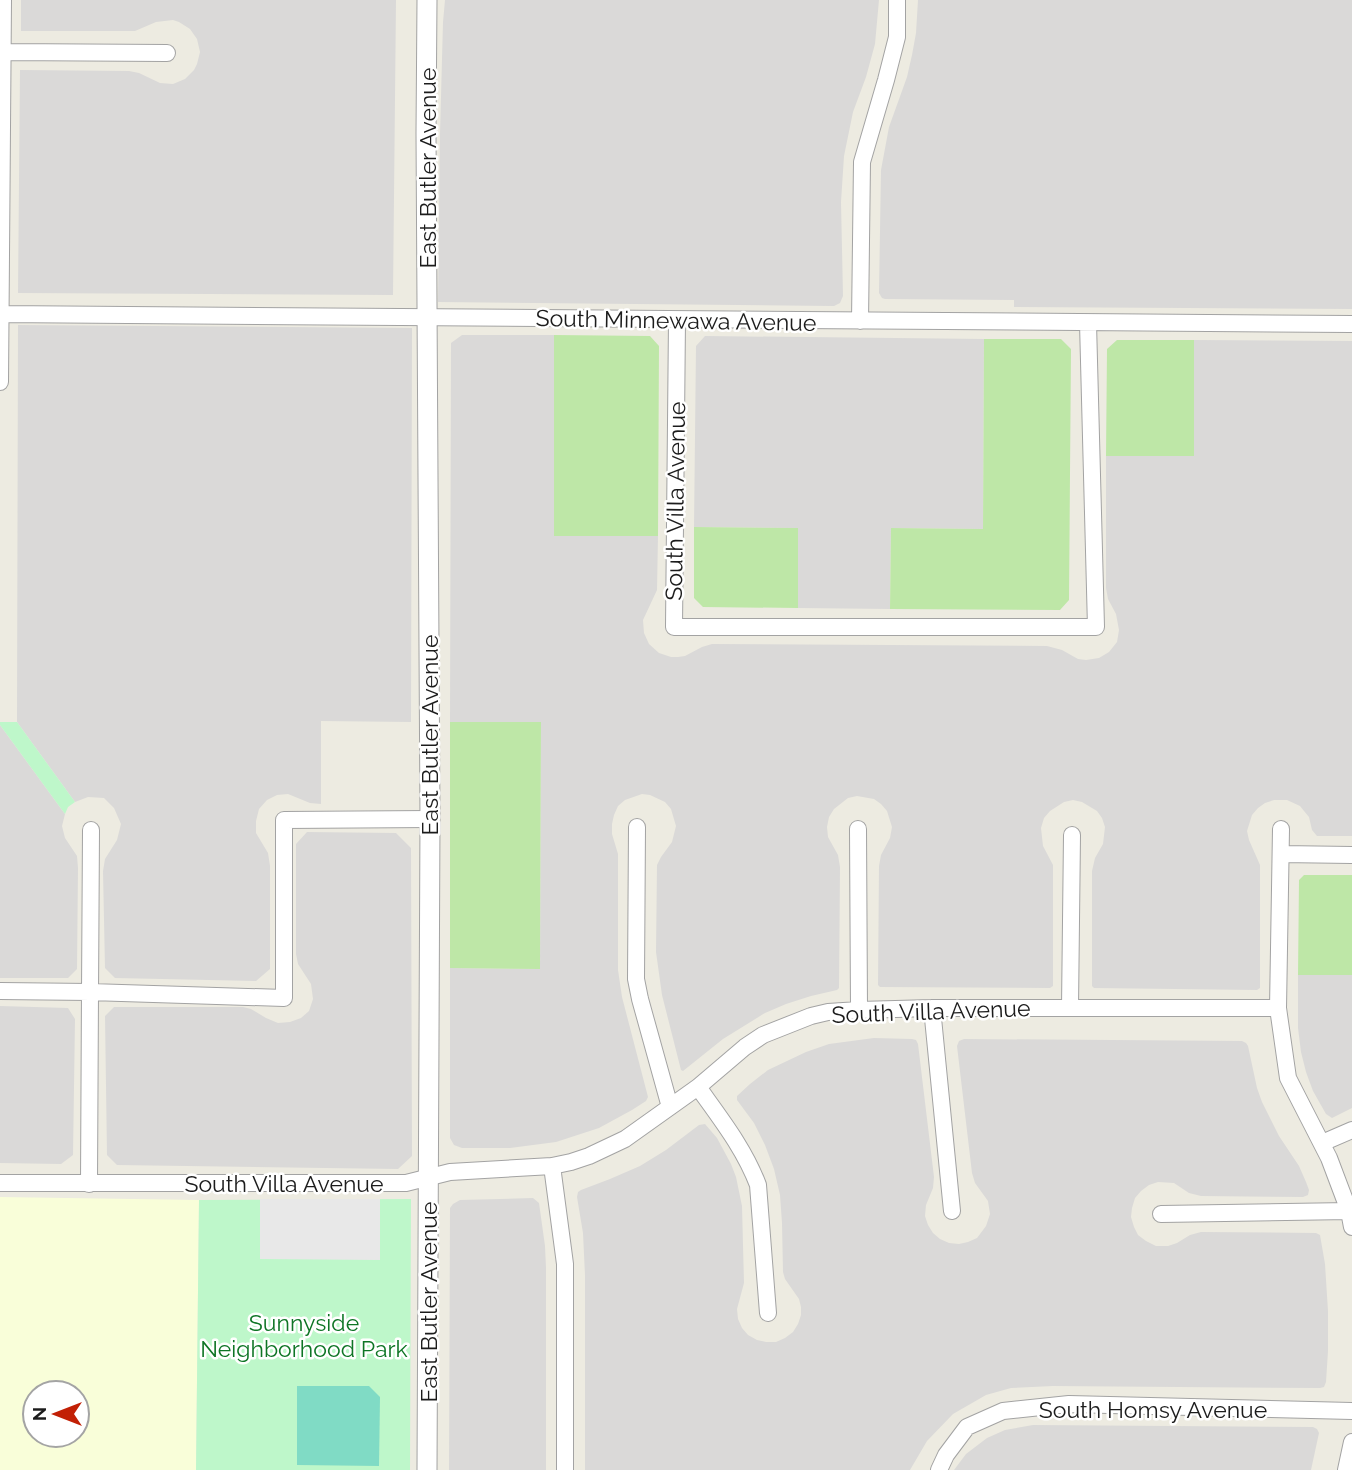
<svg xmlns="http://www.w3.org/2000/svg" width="1352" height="1470" font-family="Raleway,sans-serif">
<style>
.residential{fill:#dad9d8}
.education{fill:#f9fed9;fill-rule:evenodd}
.grass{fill:#bee7a7}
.park{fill:#bef7ca}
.pitch{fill:#80dbc5}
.parking{fill:#e8e8e8}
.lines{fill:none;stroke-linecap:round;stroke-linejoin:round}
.minor-casing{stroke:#a3a3a3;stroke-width:18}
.tertiary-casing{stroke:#a3a3a3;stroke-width:21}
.minor{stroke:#fff;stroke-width:16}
.tertiary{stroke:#fff;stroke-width:19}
.labels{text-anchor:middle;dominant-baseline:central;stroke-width:5;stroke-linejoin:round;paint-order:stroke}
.street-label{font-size:23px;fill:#1c1c1c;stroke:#fff}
.park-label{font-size:23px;fill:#0e7525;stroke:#fff}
</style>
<rect width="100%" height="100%" fill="#edebe1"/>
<path class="residential" d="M21,0H396L393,295L18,293L20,70L129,71L139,73L160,83L173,84L185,79L194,70L197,64L200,52L197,39L190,29L179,22L173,20L156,22L135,31H21Z
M445,0H879L875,44L866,77L853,112L844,156L841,202L843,296L840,303L834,306L438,302L440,134L443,22Z
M918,0H1352V309L1014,307V300L885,299L882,298L879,293L881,170L889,127L907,77L912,55L916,33Z
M18,325L412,328L411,722L321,721V804L310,803L288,794L277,795L267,800L259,809L256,821V833L268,853L270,866V969L256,981L115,978L105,968L103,871L105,859L117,840L121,824L114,808L104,798L88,797L75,802L17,722Z
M462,335H554V535L658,536L657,590L643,620L644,633L649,644L659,653L671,657H678L685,656L702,647L712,644L1047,646L1062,650L1078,659L1086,660L1099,658L1109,652L1117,642L1119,630L1116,614L1108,599L1106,588V456H1194V340L1352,341V836H1317L1312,830L1309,817L1304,811L1300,806L1287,800H1274L1265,803L1258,808L1252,815L1247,831L1249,840L1260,865V988L1257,990L1094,988L1092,986V871L1095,858L1103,844L1105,827L1102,818L1097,811L1082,802L1073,800L1064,802L1050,811L1044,818L1041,828L1043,846L1053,865V986L1050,988L880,987L878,985L879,866L881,855L890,838L892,827L887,811L881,804L874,799L857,796L848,798L834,809L829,817L827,827L828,837L838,855L840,867L839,988L837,990L811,996L786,1004L765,1013L723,1039L683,1071L681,1070L662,995L656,952L657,865L661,857L672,842L676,826L671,809L665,802L650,795L642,794L625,800L618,806L614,815L612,824V834L618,854V970L622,997L648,1097L646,1101L632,1110L599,1128L556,1142L510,1148H462L454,1145L450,1138V968L540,969L541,723L450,722L451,343Z
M705,336L984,339L983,529L891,528L890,609L798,608V528L694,527L696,346Z
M0,725L65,814L62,826L65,838L77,856L78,868L77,969L68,978H0Z
M307,832L396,833L411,848L412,1156L398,1169L117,1165L107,1155L105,1016L114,1007H243L251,1009L266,1018L278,1023L290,1022L301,1018L309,1011L313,999L311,984L298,964L296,954V844Z
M1298,975H1352V1108L1332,1118L1326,1114L1313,1091L1306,1072L1301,1052L1298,1028Z
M0,1006L68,1008L75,1019L73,1155L61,1164L0,1163Z
M874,1038L912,1039L916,1040L918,1044L934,1177L933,1188L926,1205L925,1216L928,1225L933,1233L940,1239L949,1243L959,1244L968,1242L977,1238L986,1226L990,1214L988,1201L975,1183L972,1173L957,1046L959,1041L964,1039L1242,1041L1246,1043L1248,1046L1257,1088L1262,1102L1279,1136L1299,1166L1306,1182L1309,1190L1308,1195L1303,1197L1201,1196L1189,1193L1174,1183L1158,1182L1149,1185L1141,1191L1135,1198L1132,1208L1131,1217L1134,1227L1138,1235L1146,1241L1156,1246H1168L1177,1243L1190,1235L1201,1232L1316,1233L1320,1235L1325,1264L1328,1311V1351L1326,1382L1324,1387L1320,1388L1053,1386L1011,1388L986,1395L953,1414L927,1441L910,1470H585V1275L583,1233L577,1197L578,1192L581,1190L610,1179L640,1166L666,1150L699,1125L705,1124L717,1138L731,1164L736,1177L742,1206L744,1283L737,1309L738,1319L742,1328L748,1335L757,1340L766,1342H776L785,1338L793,1332L798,1324L801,1315V1307L799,1299L785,1279L783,1272L782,1223L780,1195L774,1169L765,1145L754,1123L737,1100V1096L750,1084L768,1070L806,1052L829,1044Z
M533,1198L539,1203L545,1246L546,1268V1470H449L450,1208L453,1204L460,1200Z
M1033,1425L1313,1427L1317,1429L1319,1433L1311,1470H954L966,1454L987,1438L1005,1430Z"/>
<path class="education" d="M0,1197L199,1200L196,1470H0ZM35,1393H77V1435H35Z"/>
<path class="grass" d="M554,335L650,336L659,346L658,536H554Z
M984,339H1061L1071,349L1069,600L1060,610L890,609L891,528L983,529Z
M1117,340H1194V456H1106L1107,349Z
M694,527L798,528V608L703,607L694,598Z
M450,722H541L540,969L450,968Z
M1304,875H1352V975H1298L1299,880Z"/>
<path class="park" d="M0,722H17L75,802L68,807L65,814L0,725Z
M411,1199L410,1470H196L199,1200Z"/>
<path class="pitch" d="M297,1386H369L380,1397L379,1466L297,1465Z"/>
<path class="parking" d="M260,1199H380V1260L260,1259Z"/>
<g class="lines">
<g class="minor-casing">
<path id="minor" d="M3,52L167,53
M0,314L1352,324
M677,320L674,627H1096L1088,323
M860,321L862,162L886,80L897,37V0
M0,382L3,0
M637,827L636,979L640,999L670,1107
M858,829L859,1010
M1281,829L1278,1008L1288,1078L1329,1158L1349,1211L1352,1227
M91,830L90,992L284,998V820L430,819
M1281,854L1352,855
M0,991L90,992L89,1184
M1070,1007L1072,835
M932,1008L952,1211
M698,1087C720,1118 744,1148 758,1185L768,1313
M1322,1143L1352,1130
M552,1166L565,1264V1470
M0,1183H406L450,1172L552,1166L571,1162L589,1156L625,1139L698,1087L745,1047L763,1035L811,1016L828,1012L859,1010L932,1008H1278
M1161,1214L1349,1211
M939,1470L946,1455L967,1427L1003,1411L1069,1404L1352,1411
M1346,1470L1352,1442"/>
</g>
<g class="tertiary-casing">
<path id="tertiary" d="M427,1470L430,819L426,133L427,0"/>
</g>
<use href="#minor" class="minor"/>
<use href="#tertiary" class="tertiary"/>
</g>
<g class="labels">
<g class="street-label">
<text transform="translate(427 168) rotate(-90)">East Butler Avenue</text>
<text transform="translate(676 320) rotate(1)">South Minnewawa Avenue</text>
<text transform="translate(675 501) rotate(-89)">South Villa Avenue</text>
<text transform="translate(429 735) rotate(-90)">East Butler Avenue</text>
<text transform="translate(931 1011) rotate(-2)">South Villa Avenue</text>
<text x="284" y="1183">South Villa Avenue</text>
<text transform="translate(428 1302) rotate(-90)">East Butler Avenue</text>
<text x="1153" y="1409">South Homsy Avenue</text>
</g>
<g class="park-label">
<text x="304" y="1322">Sunnyside<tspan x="304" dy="26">Neighborhood Park</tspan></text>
</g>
</g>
<g transform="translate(56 1414) rotate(270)"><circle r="33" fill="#ffffff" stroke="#a4a4a4" stroke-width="2"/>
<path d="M0-5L12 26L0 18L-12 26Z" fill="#c22005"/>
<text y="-10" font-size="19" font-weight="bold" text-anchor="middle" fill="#1c1c1c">N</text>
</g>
</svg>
